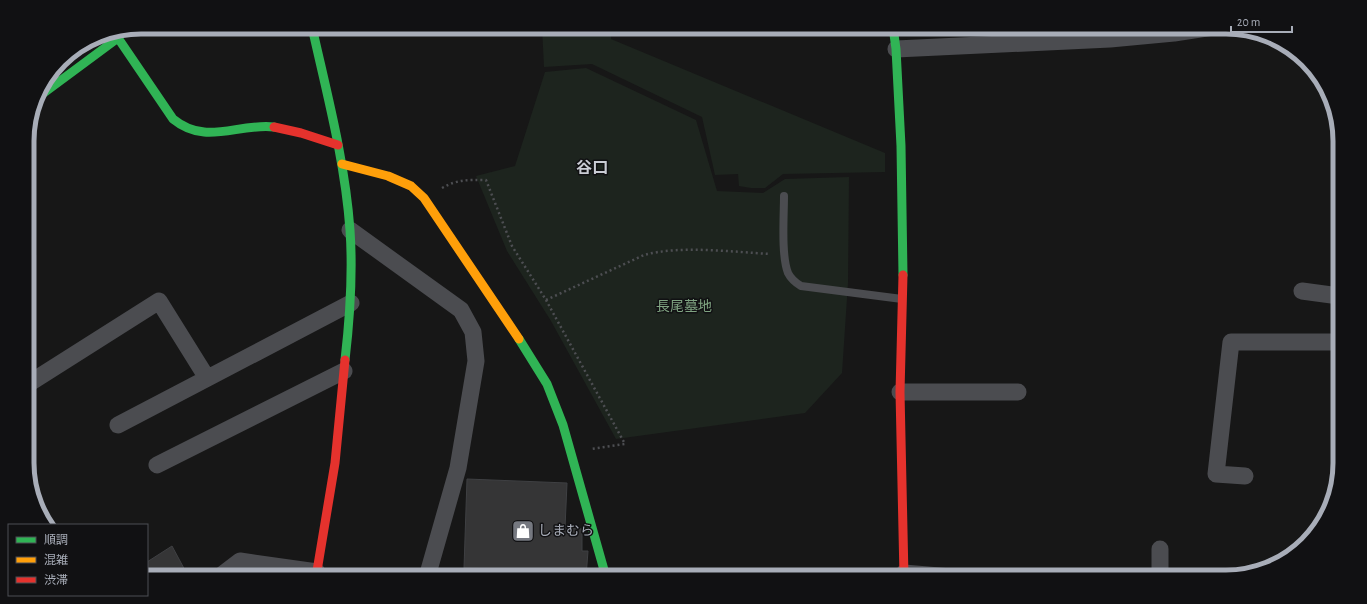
<svg xmlns="http://www.w3.org/2000/svg" width="1367" height="604" font-family="'Alegreya Sans','Noto Sans JP',sans-serif">
<style>
.green{fill:#1d241e}
.building{fill:#353536;stroke:#3f4043}
.lines{fill:none;stroke-linecap:round;stroke-linejoin:round}
.path{stroke:#4d4e52;stroke-width:2.5;stroke-dasharray:2 3;stroke-linecap:butt}
.lane{stroke:#4b4c50;stroke-width:8}
.street{stroke:#4b4c50;stroke-width:17}
.fast{stroke:#30b455;stroke-width:9}
.slow{stroke:#ff9f0a;stroke-width:9}
.jam{stroke:#e5322d;stroke-width:9}
.labels{text-anchor:middle;dominant-baseline:central;stroke-width:3;stroke-linejoin:round;paint-order:stroke}
.park-label{font-size:14px;fill:#7fa381;stroke:#111113}
.poi-label{font-size:14px;fill:#a8adb8;stroke:#111113;text-anchor:start}
.quarter-label{font-size:16px;font-weight:bold;fill:#c9ccd4;stroke:#111113}
.rim{fill:none;stroke:#a8adb8;stroke-width:5}
</style>
<rect width="100%" height="100%" fill="#171717"/>
<path class="green" d="M542,27H611V39L885,153V172L783,174L765,188H751L739,186L738,174L715,175L702,117L592,64L544,67Z
M586,68L696,120L717,191L763,193L785,179L849,177L848,283L842,373L805,413L616,439L551,321L507,251L476,176L515,166L545,72Z"/>
<path class="building" d="M467,479L567,483L565,528L582,529V551H588L586,577H499L498,569L464,568Z
M172,546L187,574L183,577H147V562Z"/>
<g class="lines">
<path class="path" d="M442,188C458,179 468,180 486,180L512,246L546,300L625,444L591,449
M546,300L644,255C680,245 733,252 770,254"/>
<path class="lane" d="M784,196C784,216 781,255 788,273C791,279 796,283 801,286L902,299"/>
<path class="street" d="M896,49L1110,39L1174,33L1213,27
M350,230L461,310L473,332L476,361L458,468L427,577
M1302,291L1339,296
M28,384L159,301L207,378
M900,392H1018
M118,425L351,303
M157,465L344,371
M1245,476L1216,474L1231,342H1340
M904,573L951,577
M219,577L240,561L317,572
M1160,577V549"/>
<path class="fast" d="M312,27C327,94 345,161 350,230C353,273 350,317 345,360
M893,27L896,49L901,146L903,275
M37,98L118,38L173,119C206,146 236,123 274,127
M519,339L547,384L563,425L606,577"/>
<path class="slow" d="M342,164L388,176L411,186L424,198L519,339"/>
<path class="jam" d="M274,127L301,133L338,145
M903,275L900,392L904,577
M316,577L335,463L345,360"/>
</g>
<defs>
<g id="shop-square" transform="scale(1.15)"><rect x="-9" y="-9" width="18" height="18" rx="4" fill="#757880" stroke="#111113"/><path d="M-5-2.5h2.3a2.7 3.5 0 0 1 5.4 0H5L5.5 6h-11ZM-1.5-2.5h3a1.5 2.3 0 0 0-3 0Z" fill="#fff"/></g>
</defs>
<g fill-rule="evenodd">
<use href="#shop-square" x="523" y="531"/>
</g>
<g class="labels">
<g class="park-label">
<text x="684" y="307">長尾墓地</text>
</g>
<g class="poi-label">
<text x="538" y="531">しまむら</text>
</g>
<g class="quarter-label">
<text x="592" y="168">谷口</text>
</g>
</g>
<path d="M0 0H1367V604H0ZM141 34H1226A107 107 0 0 1 1333 141V463A107 107 0 0 1 1226 570H141A107 107 0 0 1 34 463V141A107 107 0 0 1 141 34Z" fill="#111113" fill-rule="evenodd"/>
<path class="rim" d="M141 34H1226A107 107 0 0 1 1333 141V463A107 107 0 0 1 1226 570H141A107 107 0 0 1 34 463V141A107 107 0 0 1 141 34Z"/>
<rect x="8" y="524" width="140" height="72" fill="#111113" stroke="#4d4f55"/>
<rect x="16" y="537" width="20" height="6" fill="#30b455" stroke="#4d4f55"/>
<text x="44" y="544" font-size="12" fill="#a8adb8">順調</text>
<rect x="16" y="557" width="20" height="6" fill="#ff9f0a" stroke="#4d4f55"/>
<text x="44" y="564" font-size="12" fill="#a8adb8">混雑</text>
<rect x="16" y="577" width="20" height="6" fill="#e5322d" stroke="#4d4f55"/>
<text x="44" y="584" font-size="12" fill="#a8adb8">渋滞</text>
<path d="M1231 26v6h61v-6" fill="none" stroke="#a8adb8" stroke-width="2"/>
<text x="1237" y="26" font-size="12" fill="#a8adb8" stroke="#111113" stroke-width="3" paint-order="stroke">20 m</text>
</svg>
